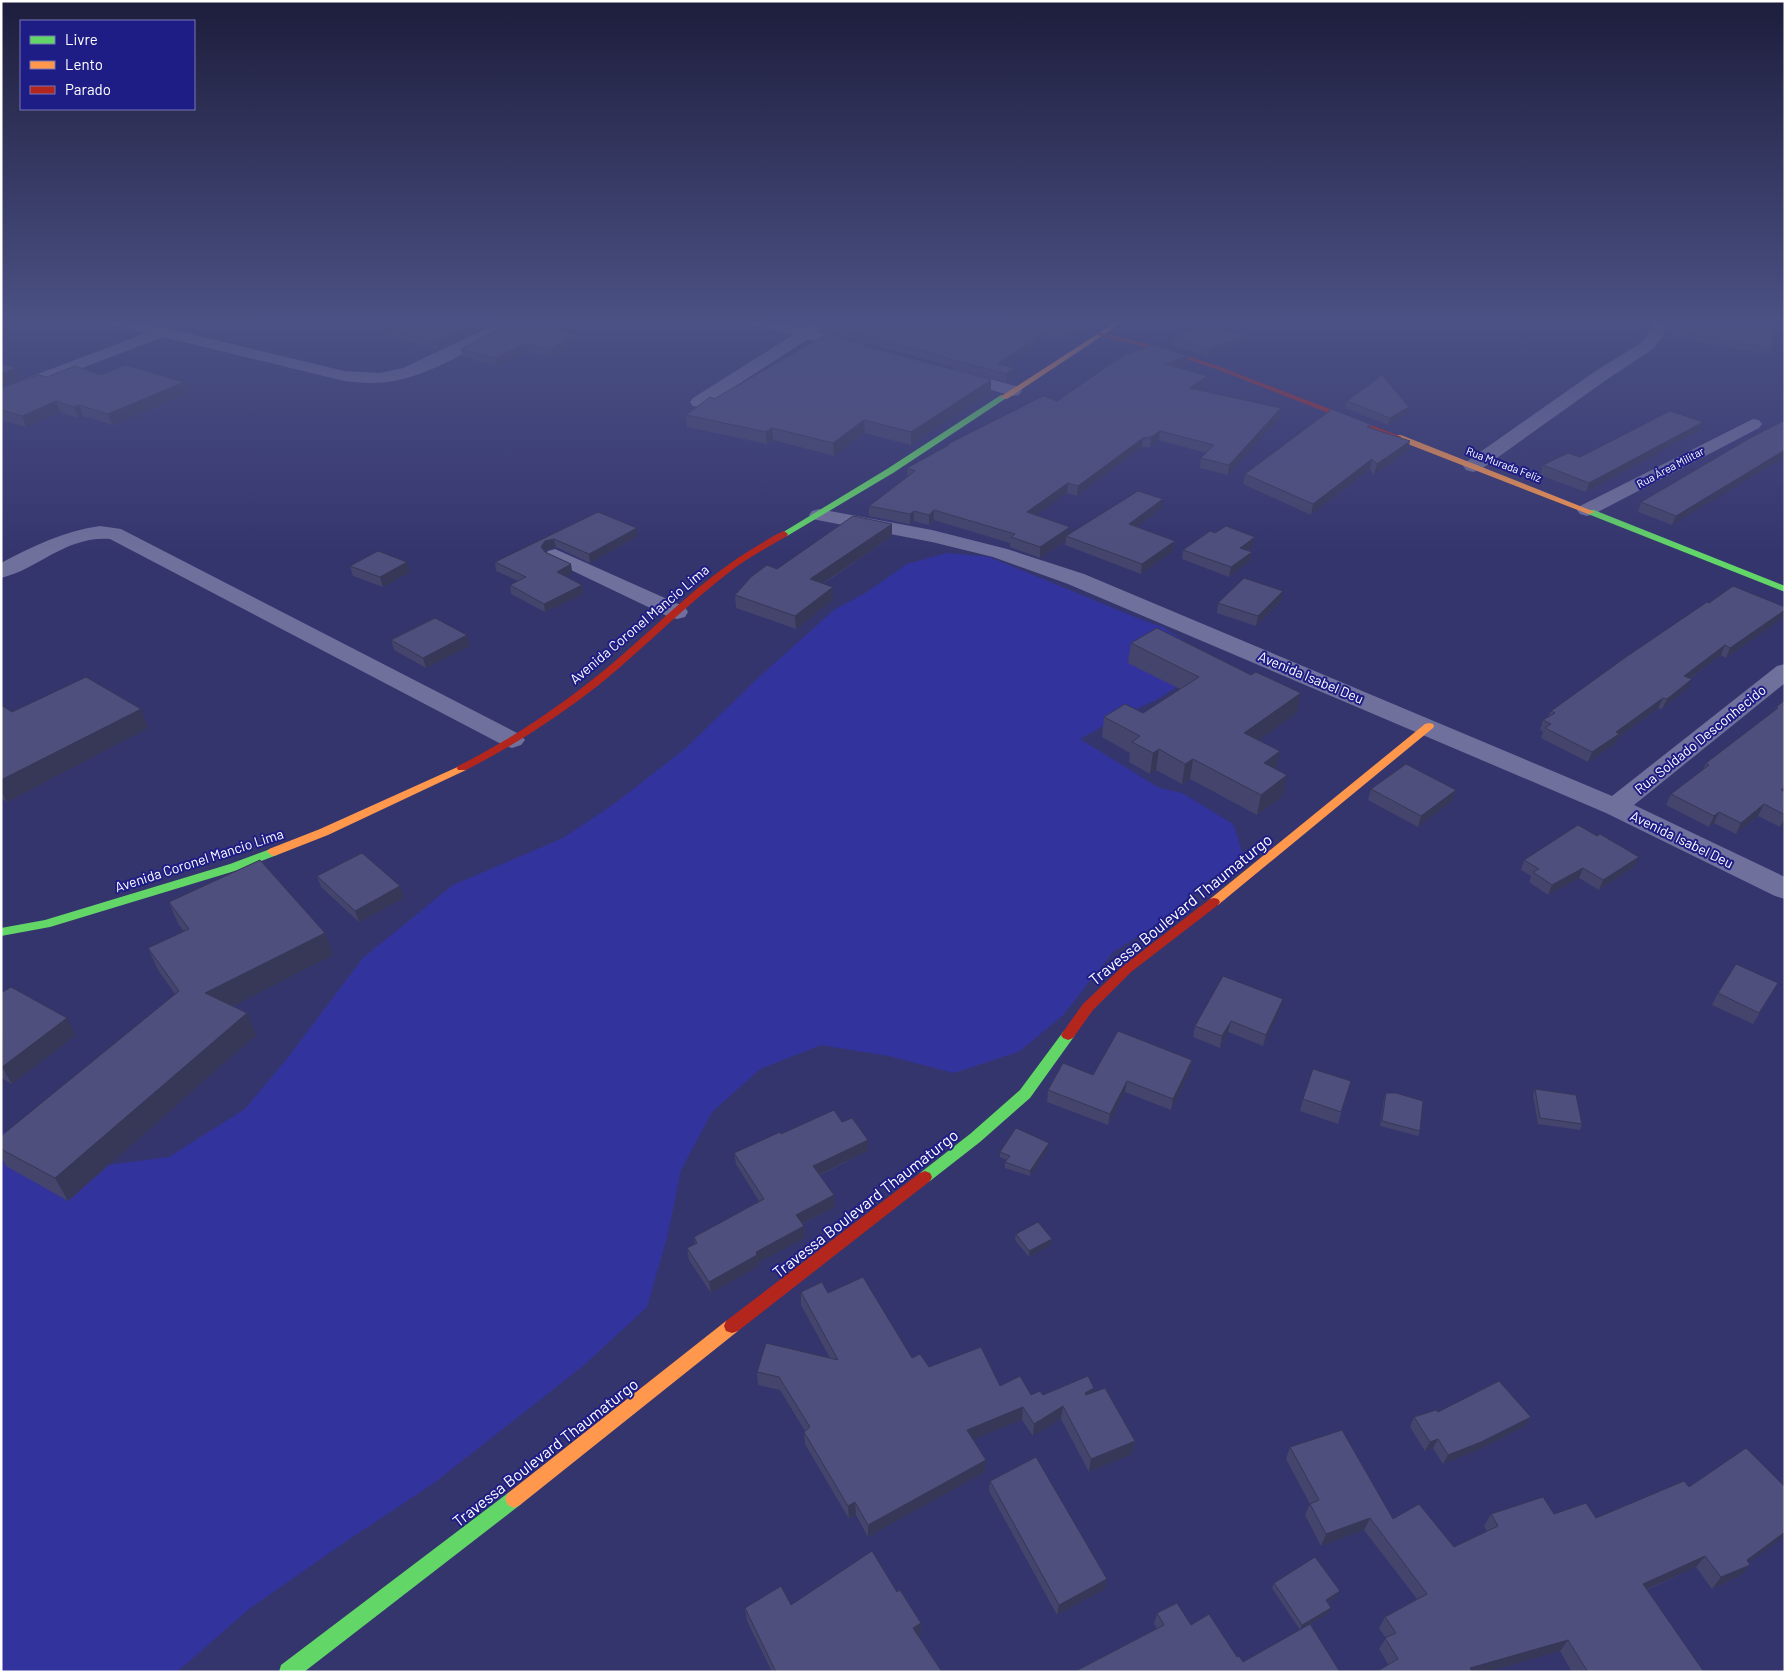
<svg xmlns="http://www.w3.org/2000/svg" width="1786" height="1673" font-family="Barlow,sans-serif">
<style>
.green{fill:#33339e}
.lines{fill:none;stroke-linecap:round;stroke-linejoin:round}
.street{fill:#70709c;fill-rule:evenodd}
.fast{fill:#63d668;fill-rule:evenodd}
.slow{fill:#ff974d;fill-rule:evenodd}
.jam{fill:#b3261e;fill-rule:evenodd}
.wall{fill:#44446c}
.shaded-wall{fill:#373758}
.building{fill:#4f4f7d;stroke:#373758}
.labels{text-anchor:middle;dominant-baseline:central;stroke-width:4;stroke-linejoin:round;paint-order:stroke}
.far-street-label{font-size:11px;fill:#fff;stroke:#1e1d86}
.street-label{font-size:14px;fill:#fff;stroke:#1e1d86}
.near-street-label{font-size:16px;fill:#fff;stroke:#1e1d86}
</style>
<rect width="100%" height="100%" fill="#35356e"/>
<path class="green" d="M947,553L989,557L1142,620L1163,627L1198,650L1192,676L1160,698L1121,716L1080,739L1159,788L1182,793L1233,824L1244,857L1199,887L1163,921L1113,952L1063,1015L1020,1051L954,1073L889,1056L821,1045L760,1069L712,1112L681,1170L668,1234L647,1307L583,1366L434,1483L348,1540L249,1609L177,1672H1V1130L26,1147L85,1168L169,1157L245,1109L290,1055L363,958L453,885L563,838L614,804L686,748L756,680L834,610L867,592L907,564Z"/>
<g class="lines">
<path class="street" d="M105,320H131L161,327H173L175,330L344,371L380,373L403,368L504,320H524L522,323C481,342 438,373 394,381C377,384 361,383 344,381L163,337L1,399V388L146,333L107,323Z
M745,320H770L804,328L815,323L821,325L823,328L819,332L863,344L865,347L863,350L857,352L808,339L705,406L699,407L693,406L690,402L693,398L793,335L747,323Z
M1652,320H1668L1663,336L1653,349L1609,378L1480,470L1473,472L1466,470L1463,466L1466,462L1597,370L1641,343L1647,335Z
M954,369L1019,387L1022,391L1019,395L1013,396L948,378L946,374L948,370Z
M1753,419L1759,420L1762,424L1759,428L1594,514L1587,516L1580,514L1577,510L1580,506Z
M819,509L932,530L1007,549L1084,574L1612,796L1777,666L1785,664V683L1634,805L1785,877V899L1775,896L1606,813L1068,584L993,557L932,542L812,519L809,515L812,511Z
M100,526L121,529L521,735L525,740L521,745L512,748L503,745L110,539C65,536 39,569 1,578V563C33,546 64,531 100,526Z
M555,549L685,607L688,612L685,617L677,619L669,617L548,559L544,555L548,551Z"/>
<path class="fast" d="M1001,395L1008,397L893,473L787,536H781L780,534L887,469Z
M1588,510H1594L1785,586V592L1588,514Z
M273,848L279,852L277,855L238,870L50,927L1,936V928L45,920L230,864Z
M1068,1030L1073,1032L1075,1035L1073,1038L1030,1098L980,1142L930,1181L925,1183L920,1181L918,1177L920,1173L970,1134L1020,1090L1063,1032Z
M514,1490L520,1493L523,1499L520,1505L304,1672H279L281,1665L508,1493Z"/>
<path class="slow" d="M1119,320H1126L1007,399L1000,397Z
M1395,435H1401L1595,512L1588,514L1395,439Z
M1429,723L1433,724L1434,726L1433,728L1218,905H1210L1208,902L1210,899L1425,724Z
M462,765L466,766L467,768L466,770L328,835L277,855L273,856L267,852L269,849L320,829Z
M732,1319L738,1321L740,1326L738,1331L520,1505L514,1508L508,1505L505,1499L508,1493L726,1321Z"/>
<path class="jam" d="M1099,332L1166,349L1223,368L1402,437L1395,439L1219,370L1162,351L1097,335L1096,334Z
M784,531L788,534L787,536C768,547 750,557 732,570C686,605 645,647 600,684C558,717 513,746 466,770H458L457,768L458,766C514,738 565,703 613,663C660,623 704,577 757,546C766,541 775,534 784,531Z
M1214,898L1218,899L1220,902L1218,905L1131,972L1093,1010L1073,1038L1068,1040L1063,1038L1061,1035L1063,1032L1083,1004L1123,966L1210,899Z
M925,1171L930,1173L932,1177L930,1181L738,1331L732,1333L726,1331L724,1326L726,1321L920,1173Z"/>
</g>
<path class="wall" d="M501,320L437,350L391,337L390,330Z
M837,320H1097V324L1066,340L1050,336L1005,366L1015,368L1014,376L1006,382L827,332L826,325Z
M1573,320H1630L1635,325L1632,333L1572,323Z
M1677,320H1735L1772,348L1770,354L1692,341L1693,339L1671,336Z
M569,333L577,335L578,342L551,356L528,351L497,366L462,356L461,349Z
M1173,337L1242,344L1208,357L1172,346Z
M1130,353L1188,356L1187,365L1179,368L1207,376L1206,385L1198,390L1281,408L1280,418L1228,475L1200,468L1201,458L1206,453L1159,440L1150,447H1142L1077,496L1067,493L1036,515L1070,527V533L1162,508L1137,527L1175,541L1173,551L1141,574L1065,545L1066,540L1040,558L1010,547V543L934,520L929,525L914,521L910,524L869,516V506L907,477V468L946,447V445L1057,401Z
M101,375L184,382L188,393L113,425L83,416L79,418L60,412L26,427L1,420V388L47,377Z
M991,380V392L911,445L865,433L834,456L773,440L767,444L687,427L686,415L714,399Z
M1347,401L1407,414L1388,425L1345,408Z
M1703,422L1699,431L1586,492L1540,475L1543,465L1580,457Z
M1371,428L1408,451L1374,475L1370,469L1311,515L1243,484L1245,474Z
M1750,438L1672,525L1638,512L1641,502Z
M598,512L637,528L638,536L590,563L556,547L547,550L545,552L571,564L572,573L565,577L582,585L583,594L545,612L511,594L510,585L518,581L496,571L495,562Z
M892,524V536L823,584L833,600L796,629L736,608L735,595L777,569Z
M1215,533L1255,537L1253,546L1248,550L1252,552L1250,561L1229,577L1182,559L1183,550Z
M350,566L410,572L383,587L353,576Z
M1281,601L1256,626L1217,613L1218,603Z
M1783,618L1726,658L1721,655L1690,679L1687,689L1662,709L1658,708L1618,738L1615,744L1588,762L1541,738L1543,732L1540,730L1543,720L1548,717L1551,711Z
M391,640L470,646L426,668L394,650Z
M1131,643L1297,713L1259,740L1280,751L1276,769L1283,796L1257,815L1190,779L1182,784L1156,770L1150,774L1129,762L1130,753L1102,737L1104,717L1143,713L1180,689L1128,663Z
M1785,700V823L1780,827L1758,816L1736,834L1714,823L1709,827L1666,805L1671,794L1703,770L1706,763L1775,710L1776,707Z
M1,705L12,712L141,709L148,728L7,802L1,798Z
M1371,789L1456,790L1452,801L1418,827L1368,800Z
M1524,860L1634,867L1599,890L1579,878L1548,895L1529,882L1531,876L1521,870Z
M317,876L404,898L359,922L321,887Z
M169,902L333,955L233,1006L247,1013L256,1035L68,1201L6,1166L1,1158V1136L175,994L158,970L148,948L184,931L178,924Z
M1778,983L1753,1024L1712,1005L1718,993Z
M1,993L76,1035L12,1084L1,1078Z
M1283,999L1280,1010L1263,1046L1228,1032L1220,1048L1193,1037L1195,1026Z
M1192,1060L1190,1071L1171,1110L1125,1092L1108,1125L1047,1102L1048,1090L1093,1075Z
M1351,1081L1338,1124L1300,1111L1303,1099Z
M1535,1089L1582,1124L1580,1130L1538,1124L1533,1095Z
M1386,1093L1420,1131L1418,1136L1380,1126L1384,1099Z
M842,1122L868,1140V1151L820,1175L834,1195L835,1207L802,1224L804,1226L805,1238L758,1263L759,1266L711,1293L689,1260L687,1248L695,1244L694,1237L759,1201L736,1164L734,1153L781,1134Z
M1049,1143L1048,1149L1030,1176L1005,1168V1162L1007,1160L1000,1157V1152Z
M1016,1234L1051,1245L1029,1257L1015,1240Z
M801,1292L828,1293L912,1358L929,1367L1000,1386L1031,1395H1043L1094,1388L1093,1392L1135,1441L1132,1454L1089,1472L1061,1419L1033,1436L1022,1420L973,1439L985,1472L868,1537L856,1515L849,1519L805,1444L804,1432L805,1431L780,1390L758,1385L757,1372L830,1358L801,1305Z
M1438,1412L1531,1417L1525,1426L1476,1451L1443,1464L1433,1448L1425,1451L1410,1427L1414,1417Z
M1290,1447L1393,1519L1454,1547L1487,1531L1484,1526L1491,1514H1554L1596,1518L1749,1563L1740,1576L1712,1589L1696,1567L1647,1590L1704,1672H1572L1560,1651L1388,1664L1379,1649L1386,1638L1379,1628L1385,1617L1417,1599L1364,1530L1321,1546L1305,1515L1310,1504L1286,1459Z
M990,1481L1107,1579L1105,1589L1057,1615L989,1491Z
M1274,1583L1337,1596L1328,1603L1331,1608L1329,1613L1305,1627L1340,1672H1074L1157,1629L1154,1624L1157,1613L1191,1625L1237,1657L1243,1662L1300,1630L1272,1588Z
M897,1592L921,1623L920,1636H919L942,1672H772L747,1621L745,1608L791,1605Z"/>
<path class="shaded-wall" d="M484,320H501L437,350L436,342Z
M579,320H594L560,337L559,330Z
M1092,320H1097V324L1066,340L1067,333Z
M1051,329L1050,336L996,372L997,364Z
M577,335L578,342L551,356L550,349Z
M1244,336L1242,344L1208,357L1210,349Z
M526,344L528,351L497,366L495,358Z
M1188,356L1187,365L1165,373L1166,364Z
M16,368L21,379L1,386V374Z
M1015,368L1014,376L1006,382V374Z
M1207,376L1206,385L1188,397L1189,388Z
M991,380V392L911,445V432Z
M184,382L188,393L113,425L108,414Z
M56,401L60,412L26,427L22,416Z
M79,405L83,416L79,418L74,407Z
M1409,407L1407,414L1388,425L1390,418Z
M1281,408L1280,418L1228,475L1229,465Z
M864,420L865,433L834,456L833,443Z
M1703,422L1699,431L1586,492L1589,483Z
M772,428L773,440L767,444L766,432Z
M1160,431L1159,440L1150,447L1151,437Z
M1143,438L1142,447L1077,496L1078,486Z
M1410,441L1408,451L1374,475L1377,464Z
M1785,450V457L1672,525L1676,516Z
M1372,459L1370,469L1311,515L1313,504Z
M1068,483L1067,493L1027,522V512Z
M1163,499L1162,508L1128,534L1129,524Z
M934,510V520L929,525V515Z
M914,511V521L910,524V514Z
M892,524V536L810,592V579Z
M1070,527V537L1066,536V540L1040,558V547Z
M637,528L638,536L590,563L589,554Z
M1255,537L1253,546L1239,557L1240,548Z
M554,539L556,547L547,550L542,555L541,547L545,541Z
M1175,541L1173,551L1141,574L1142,564Z
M1252,552L1250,561L1229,577L1231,567Z
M407,562L410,572L383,587L380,577Z
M571,564L572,573L558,581L557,572Z
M582,585L583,594L545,612L544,604Z
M833,587V600L796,629L795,616Z
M1283,591L1281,601L1256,626L1258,616Z
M1785,610V614L1783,618L1726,658L1730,648Z
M467,635L470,646L426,668L423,658Z
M1725,645L1721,655L1680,686L1684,676Z
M1692,679L1687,689L1662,709L1667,699Z
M1301,693L1297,713L1241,753L1244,733Z
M1663,698L1658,708L1618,738L1615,744L1588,762L1592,752L1616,732Z
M141,709L148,728L7,802L1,791V780Z
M1159,749L1156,770L1150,774L1153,753Z
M1280,751L1276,772L1264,763Z
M1193,759L1190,779L1182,784L1185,764Z
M1287,775L1283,796L1257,815L1261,795Z
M1456,790L1452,801L1418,827L1421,816Z
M1764,804L1758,816L1736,834L1741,823Z
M1719,812L1714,823L1709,827L1714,816Z
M1785,818V823L1780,827Z
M1639,857L1634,867L1599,890L1603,880Z
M1583,868L1579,878L1548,895L1552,885Z
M400,886L404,898L359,922L355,911Z
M325,933L333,955L215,1015L205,993Z
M1283,999L1280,1010L1263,1046L1266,1035Z
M247,1013L256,1035L68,1201L55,1178Z
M67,1018L76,1035L12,1084L2,1067Z
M1231,1021L1228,1032L1220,1048L1222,1036Z
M1192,1060L1190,1071L1171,1110L1173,1099Z
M1127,1081L1125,1092L1108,1125L1110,1114Z
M868,1140V1151L814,1177L813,1166Z
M1049,1143L1048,1149L1030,1176V1171Z
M834,1195L835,1207L797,1226L796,1215Z
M804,1226L805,1238L758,1263L759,1266L711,1293L709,1282L756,1252Z
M1052,1239L1051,1245L1029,1257V1251Z
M1094,1388L1092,1401L1083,1406L1085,1393Z
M1063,1406L1061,1419L1033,1436L1034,1424Z
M1023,1407L1022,1420L966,1442L967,1430Z
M1531,1417L1525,1426L1476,1451L1443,1464L1448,1455Z
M1438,1439L1433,1448L1425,1451L1430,1442Z
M1135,1441L1132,1454L1089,1472L1091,1459Z
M986,1460L985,1472L868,1537V1525Z
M855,1502L856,1515L849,1519L848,1506Z
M1370,1518L1364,1530L1321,1546L1326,1534Z
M1785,1532V1536L1739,1570L1750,1565L1740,1576L1712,1589L1721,1577Z
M1705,1556L1696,1567L1634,1595L1643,1584Z
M1107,1579L1105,1589L1057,1615L1059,1605Z
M1340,1591L1337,1596L1324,1605L1326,1600Z
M1331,1608L1329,1613L1300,1630L1302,1625Z
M921,1623L920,1636L913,1641V1628Z
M1568,1640L1560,1651L1488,1672H1467L1470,1668Z"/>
<path class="building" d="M412,320H484L436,342L390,330Z
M518,320H579L559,330L577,335L550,349L526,344L495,358L461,349Z
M837,320H1092L1067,333L1051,329L997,364L1015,368L1006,374L826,325Z
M1600,320H1630L1635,325Z
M1677,320H1735L1772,325V348L1694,335L1695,333L1674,330Z
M1208,324L1244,336L1210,349L1173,337Z
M825,335L991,380L911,432L864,420L833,443L772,428L766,432L686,415L710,397L714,399Z
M1153,345L1188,356L1166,364L1207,376L1189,388L1281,408L1229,465L1201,458L1214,445L1160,431L1151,437L1143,438L1078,486L1068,483L1027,512L1070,527L1040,547L1011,537L1015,534L934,510L929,515L914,511L910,514L869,506L915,471L907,468L949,445H946L1043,396L1057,401L1127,353H1130Z
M1,363L16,368L1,374Z
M125,365L184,382L108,414L79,405L74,407L56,401L22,416L1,410V388L38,375L47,377L75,366L101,375Z
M1382,375L1409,407L1390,418L1347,401Z
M1332,409L1372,425L1367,427L1410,441L1377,464L1372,459L1313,504L1245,474Z
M1670,411L1703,422L1589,483L1543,465L1568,453L1580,457Z
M1783,421L1785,422V450L1676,516L1641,502L1750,438Z
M1138,491L1163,499L1129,524L1175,541L1142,564L1066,536Z
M598,512L637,528L589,554L554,539L545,541L541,547L545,552L571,564L557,572L582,585L544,604L510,585L526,577L495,562Z
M853,516L892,524L810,579L833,587L795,616L735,595L751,577L767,565L777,569Z
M1226,526L1255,537L1240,548L1252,552L1231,567L1183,550L1210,531L1215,533Z
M378,551L407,562L380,577L350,566Z
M1244,578L1283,591L1258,616L1218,603Z
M1733,586L1785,607V610L1730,648L1725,645L1684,676L1692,679L1667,699L1663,698L1616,732L1619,734L1592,752L1545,728L1551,724L1543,720L1555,713L1551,711L1626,657L1707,602L1709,603Z
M435,618L467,635L423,658L391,640Z
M1157,628L1251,675L1256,672L1301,693L1244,733L1280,751L1264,763L1287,775L1261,795L1193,759L1185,764L1159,749L1153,753L1132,742L1140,736L1104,717L1125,704L1143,713L1199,677L1131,643Z
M86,677L141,709L1,780V705L12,712Z
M1785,700V787L1781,790L1785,792V815L1764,804L1741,823L1719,812L1714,816L1671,794L1709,765L1706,763L1778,708L1776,707Z
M1406,764L1456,790L1421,816L1371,789Z
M1578,825L1597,836L1600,834L1639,857L1603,880L1583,868L1552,885L1533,872L1539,869L1524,860Z
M362,853L400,886L355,911L317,876Z
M260,860L325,933L205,993L247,1013L55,1178L1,1149V1136L179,991L148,948L189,929L169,902Z
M1736,964L1778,983L1759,1013L1718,993Z
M1223,976L1283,999L1266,1035L1231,1021L1222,1036L1195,1026Z
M11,987L67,1018L2,1067L1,993Z
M1118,1031L1192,1060L1173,1099L1127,1081L1110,1114L1048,1090L1063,1063L1093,1075Z
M1313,1069L1351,1081L1341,1112L1303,1099Z
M1535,1089L1576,1095L1582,1124L1540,1118Z
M1386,1093H1396L1423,1101L1420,1131L1382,1121Z
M834,1110L842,1122L852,1118L868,1140L813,1166L834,1195L796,1215L804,1226L756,1252L757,1255L709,1282L687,1248L697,1243L694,1237L764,1199L734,1153L780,1132L781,1134Z
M1016,1128L1049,1143L1030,1171L1005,1162L1010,1156L1000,1152Z
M1038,1222L1052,1239L1029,1251L1016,1234Z
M863,1277L912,1358L920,1354L929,1367L981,1347L1000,1386L1020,1376L1031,1395L1040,1391L1043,1395L1088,1376L1094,1388L1085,1393L1086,1395L1105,1388L1135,1441L1091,1459L1063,1406L1034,1424L1023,1407L967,1430L986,1460L868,1525L855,1502L848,1506L804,1432L810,1427L779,1377L757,1372L766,1343L838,1360L801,1292L822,1282L828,1293Z
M1499,1381L1531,1417L1481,1442L1448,1455L1438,1439L1430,1442L1414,1417L1436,1410L1438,1412Z
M1342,1430L1393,1519L1419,1504L1454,1547L1498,1526L1491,1514L1543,1497L1554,1514L1586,1503L1596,1518L1684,1481L1689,1487L1746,1448L1785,1487V1532L1747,1560L1750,1565L1721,1577L1705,1556L1643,1584L1704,1672H1588L1568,1640L1470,1668L1472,1672H1376L1398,1659L1385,1638L1396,1633L1385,1617L1427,1594L1370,1518L1326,1534L1310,1504L1319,1500L1290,1447Z
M1036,1457L1107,1579L1059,1605L990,1481Z
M872,1551L897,1592L900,1590L921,1623L913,1628L942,1672H776L745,1608L781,1586L791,1605Z
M1315,1557L1340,1591L1326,1600L1331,1608L1302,1625L1274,1583Z
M1177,1603L1191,1625L1209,1614L1237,1657L1239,1656L1243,1662L1310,1624L1340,1672H1074L1164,1625L1157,1613Z"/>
<linearGradient id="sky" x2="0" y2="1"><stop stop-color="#1d1d3c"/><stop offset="0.58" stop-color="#4b5184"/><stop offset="1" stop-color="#4b5184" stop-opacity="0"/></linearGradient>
<rect width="1786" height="554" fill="url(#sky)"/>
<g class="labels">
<g class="far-street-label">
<text transform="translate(1504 464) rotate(21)">Rua Murada Feliz</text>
<text transform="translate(1670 467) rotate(-28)">Rua Área Militar</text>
</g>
<g class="street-label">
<text transform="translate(639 624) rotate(-40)">Avenida Coronel Mancio Lima</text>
<text transform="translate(1311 677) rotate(23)">Avenida Isabel Deu</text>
<text transform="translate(1700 739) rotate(-39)">Rua Soldado Desconhecido</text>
<text transform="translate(1682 839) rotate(26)">Avenida Isabel Deu</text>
<text transform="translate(199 860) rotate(-18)">Avenida Coronel Mancio Lima</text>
</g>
<g class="near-street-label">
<text transform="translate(1180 909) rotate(-39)">Travessa Boulevard Thaumaturgo</text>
<text transform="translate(865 1203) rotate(-38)">Travessa Boulevard Thaumaturgo</text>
<text transform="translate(545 1452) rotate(-38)">Travessa Boulevard Thaumaturgo</text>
</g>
</g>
<rect width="1786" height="1673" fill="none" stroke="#ffffff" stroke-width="5"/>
<rect x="20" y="20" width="175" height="90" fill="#1e1d86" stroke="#7877b6"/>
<rect x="30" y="36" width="25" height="8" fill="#63d668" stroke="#7877b6"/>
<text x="65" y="45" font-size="15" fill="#ffffff">Livre</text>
<rect x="30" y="61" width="25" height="8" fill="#ff974d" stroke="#7877b6"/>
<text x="65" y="70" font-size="15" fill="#ffffff">Lento</text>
<rect x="30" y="86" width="25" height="8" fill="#b3261e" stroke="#7877b6"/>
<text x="65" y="95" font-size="15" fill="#ffffff">Parado</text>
</svg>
